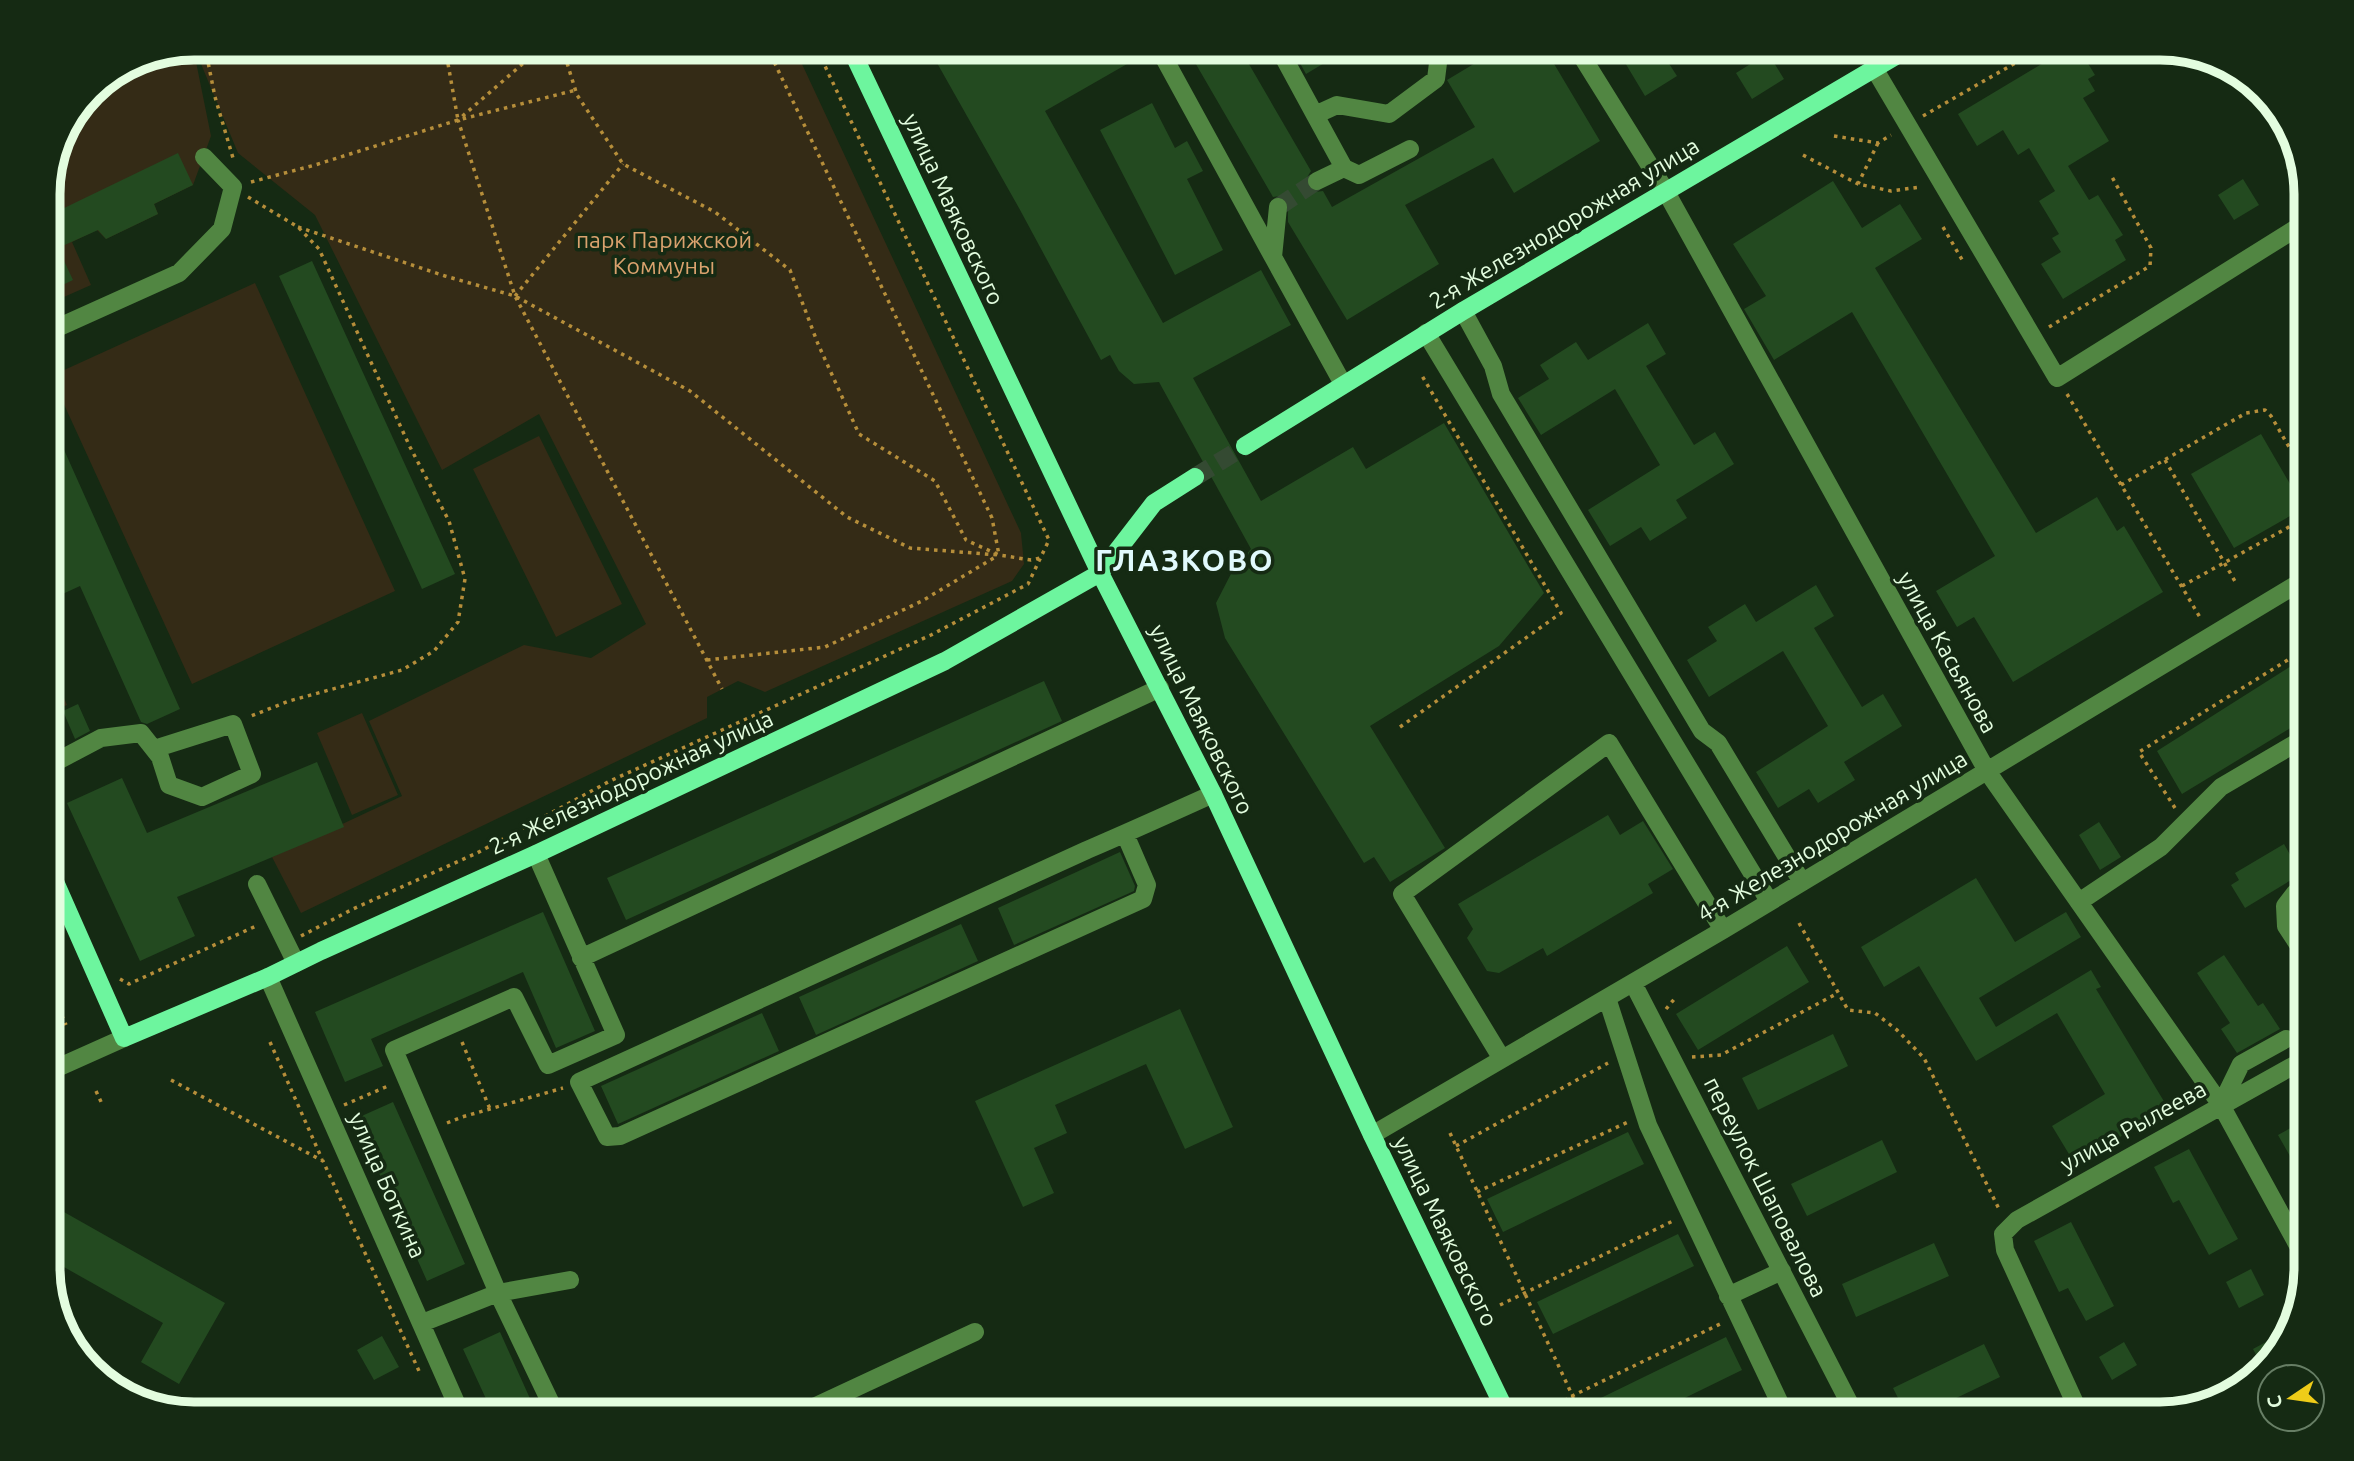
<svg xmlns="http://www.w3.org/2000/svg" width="2354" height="1461" font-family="Ubuntu,sans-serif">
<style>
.green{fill:#342b16}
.building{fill:#234a20}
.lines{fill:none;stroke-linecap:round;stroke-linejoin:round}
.minor-tunnel{stroke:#344a32;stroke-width:18;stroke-dasharray:18 9;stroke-linecap:butt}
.major-tunnel{stroke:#344a32;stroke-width:18;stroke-dasharray:18 9;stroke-linecap:butt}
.path{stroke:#b68e3a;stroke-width:3.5;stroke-dasharray:3.5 5;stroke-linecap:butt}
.minor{stroke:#518642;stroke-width:18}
.major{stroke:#6df59e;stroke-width:18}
.labels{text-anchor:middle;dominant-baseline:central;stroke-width:7;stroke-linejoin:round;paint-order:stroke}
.street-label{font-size:23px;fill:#e3fddf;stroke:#152a13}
.park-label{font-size:23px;fill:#daa26e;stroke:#152a13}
.district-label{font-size:30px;font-weight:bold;letter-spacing:2px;fill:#e1fafd;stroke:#152a13}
.rim{fill:none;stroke:#e3fddf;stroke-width:9}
</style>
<rect width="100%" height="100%" fill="#152a13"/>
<path class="green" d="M193,47L211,136L193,185L154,204L158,214L106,239L97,230L72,242L91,285L48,304V185L59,137L90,90L138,58Z
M194,47H794L1021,533L1024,564L1012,581L765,692L738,681L707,697V718L301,913L272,857L402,796L369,721L524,645L591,658L646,624L539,414L442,470L315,215L238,153Z
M255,283L395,591L192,684L51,376Z
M539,436L622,604L556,637L473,469Z
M48,660L67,705L48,713Z
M362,713L398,795L352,815L317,733Z"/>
<path class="building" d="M928,47H1010L1016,59L1036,47H1147L1148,52L1045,111L1163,323L1261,270L1291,325L1193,378L1261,501L1353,447L1366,469L1444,423L1544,593L1499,646L1370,726L1445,848L1390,882L1374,857L1364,863L1225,638L1216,603L1234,568L1251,549L1159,382L1134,384L1119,371L1110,355L1101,360L1019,208Z
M1186,47H1239L1311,171L1306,179L1307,187L1315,192L1323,191L1332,207L1475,127L1447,80L1502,47H1544L1600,141L1514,193L1493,158L1405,205L1439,264L1347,320L1288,222V202L1280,196L1273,197Z
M1291,47H1351L1306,74Z
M1636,47H1686L1666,59L1677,76L1645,96L1621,56Z
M2070,47H2078L2095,75L2088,79L2095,91L2083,98L2109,141L2068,166L2089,200L2098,195L2123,235L2115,240L2126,260L2063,299L2041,264L2061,252L2052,238L2059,234L2039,201L2055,191L2029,148L2018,155L2003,130L1977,146L1958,114Z
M1768,53L1784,79L1752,99L1736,73Z
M1152,103L1175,148L1187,141L1203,171L1187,179L1223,250L1175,275L1100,130Z
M178,153L193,185L154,204L158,214L106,239L98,230L58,248L73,280L48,292V190L60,210Z
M2243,179L2259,205L2234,220L2218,195Z
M1833,181L1862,228L1900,204L1922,239L1875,268L2036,533L2097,497L2117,531L2124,526L2163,592L2013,682L1974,617L1957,627L1936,591L1995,556L1852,312L1774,360L1744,309L1766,296L1733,244Z
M312,261L455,574L422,589L279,276Z
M1648,323L1666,354L1646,366L1694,445L1715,432L1734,464L1676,500L1687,518L1650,541L1641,527L1610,546L1588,510L1660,465L1615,389L1541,435L1518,398L1549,379L1540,365L1576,342L1588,360Z
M48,414L180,709L147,724L141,722L80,586L56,597L48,578V545L59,540L48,515Z
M2261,434L2304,508L2234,548L2191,474Z
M1816,585L1834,616L1814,628L1862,707L1883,694L1902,726L1844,762L1855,780L1818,803L1809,789L1778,808L1756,772L1828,726L1783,651L1709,697L1687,660L1717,641L1708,627L1745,604L1756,622Z
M2307,656V718L2182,794L2157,751Z
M1044,681L1062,721L626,920L607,878Z
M78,704L90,731L75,739L63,711Z
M317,762L344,827L177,897L195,936L140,961L67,803L122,778L147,833Z
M1608,815L1620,835L1643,821L1673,869L1648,884L1653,893L1547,956L1543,948L1499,973L1487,971L1467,938L1473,929L1458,904Z
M2099,822L2121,857L2100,870L2079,835Z
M2284,844L2301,874L2245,908L2231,885L2239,880L2235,873Z
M1120,852L1135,886L1134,891L1014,945L998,908Z
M1976,878L2015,942L2066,912L2081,937L1979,998L1996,1027L2091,970L2101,987L2096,989L2168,1108L2075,1164L2052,1126L2105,1094L2057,1013L1976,1061L1919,966L1884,987L1861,947Z
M543,912L595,1031L556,1048L523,972L371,1039L383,1066L345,1082L315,1012Z
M961,924L978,961L816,1035L799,997Z
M1787,946L1809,982L1698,1050L1676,1014Z
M2224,955L2258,1006L2263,1003L2280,1029L2237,1053L2221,1029L2230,1023L2197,973Z
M1180,1009L1233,1127L1185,1149L1146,1064L1055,1105L1067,1133L1034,1148L1054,1193L1023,1207L975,1101Z
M762,1013L779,1051L618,1124L601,1086Z
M1833,1034L1848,1066L1758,1110L1742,1078Z
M393,1102L465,1264L427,1281L355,1119Z
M2307,1119V1186L2278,1135Z
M1628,1132L1644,1164L1503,1232L1487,1199Z
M1882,1140L1897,1172L1807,1216L1791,1184Z
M2189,1149L2238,1239L2209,1255L2179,1200L2173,1203L2154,1167Z
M48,1203L225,1303L179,1384L141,1362L163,1323L48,1258Z
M2071,1222L2114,1306L2086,1321L2068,1288L2059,1292L2034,1241Z
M1678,1234L1694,1266L1553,1334L1537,1302Z
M1934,1243L1949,1276L1856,1317L1842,1284Z
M2251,1269L2264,1295L2239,1308L2226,1282Z
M2290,1329L2287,1341L2262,1366L2253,1349Z
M500,1332L537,1414H493L463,1349Z
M382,1336L399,1367L374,1380L357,1350Z
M1726,1337L1742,1370L1652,1414H1568Z
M2124,1342L2137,1365L2112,1380L2099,1357Z
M1984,1344L2000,1377L1923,1414H1906L1893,1388Z"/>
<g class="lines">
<path class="minor-tunnel" d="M1278,207L1317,181"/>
<path class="major-tunnel" d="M1195,477L1245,446"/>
<path class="path" d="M205,47L215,97L233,158
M445,47L458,120
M542,47L458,120L515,296L722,689
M562,47L577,95L623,164L715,212L790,270L818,344L859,434L935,481L966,540L999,555L1031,560L1040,558
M767,47L992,518L999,555
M1923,116L2043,47
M1834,136L1878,143L1891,135
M1878,143L1858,184L1891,191L1920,187
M1803,155L1858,184
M251,182L315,165L458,120L576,90
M248,197L298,227L319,249L410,447L449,521L465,579L458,622L434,651L402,670L289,701L251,716
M298,227L445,276L515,296L690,391L847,517L910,548L999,555
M1943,227L1964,263
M515,296L623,164
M2049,327L2150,266L2151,248L2112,177
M2067,394L2201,619
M2165,460L2236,583
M2121,485L2246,413L2265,410L2271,416L2307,478
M2182,586L2307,517
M707,660L825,647L922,601L997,556
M1400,727L1561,613L1421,374
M2298,764L2307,777
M2175,808L2139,752L2307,648
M48,826L58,849
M1799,923L1848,1010L1875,1013L1897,1030L1924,1058L2000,1211
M301,936L353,909L477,853L610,781L931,635L1028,584L1049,540L816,47
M120,979L129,984L256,926
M48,984L66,1025
M1666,1009L1676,997
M270,1042L322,1159
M462,1042L490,1109
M1692,1057L1721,1055L1838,993
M171,1080L323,1161L419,1371
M96,1091L103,1106
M344,1105L388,1086
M447,1123L462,1117L563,1088
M1450,1133L1581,1414
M1456,1146L1608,1063
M1477,1192L1628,1122
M1500,1305L1675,1220
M1550,1410L1572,1396L1720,1324"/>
<path class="minor" d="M1158,47L1273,257
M1278,47L1315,115
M1576,47L1665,190L1987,771L2221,1105L2307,1262
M1874,68L2057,378L2306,222
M1344,168L1359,175L1410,149
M1317,181L1344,168L1315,115L1337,105L1389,114L1436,79L1440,47
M1278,207L1273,257L1343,384
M1463,311L1493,366L1501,394L1702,731L1718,743L1802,882
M48,332L179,273L222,229L233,187L204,157
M1426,333L1769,901
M48,766L101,738L141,733L160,757L169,785L202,797L252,774L233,724L154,749
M1125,834L1147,885L1143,899L620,1136L607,1137L579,1082L1087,850C1129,832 1171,813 1213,794
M257,884L296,963
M2307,885L2295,893L2285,906L2286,926L2307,958
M2079,902L2161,847L2221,787L2296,743
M581,958L1160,688
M268,977L461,1414
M1633,983L1855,1414
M1607,998L1648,1125L1785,1414
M1502,1059L1402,894L1609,743L1723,930
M48,1072L124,1038
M2221,1105L2241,1064L2286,1039
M1372,1135L1723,930L2307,578
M1728,1296L1782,1271
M422,1323L498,1293L394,1050L514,997L548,1065L616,1035L536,854
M556,1414L498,1293L570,1280
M799,1414L975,1332
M2080,1414L2005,1250L2003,1234L2017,1220L2307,1058"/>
<path class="major" d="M850,47L1100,573L1213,794L1372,1135L1507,1414
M1245,446L1463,311L1911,47
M48,866L124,1038L268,977L321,951L536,854L945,661L1100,573L1154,503L1195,477"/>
</g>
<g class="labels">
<g class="street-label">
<text transform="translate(954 209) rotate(65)">улица Маяковского</text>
<text transform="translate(1564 223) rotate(-31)">2-я Железнодорожная улица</text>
<text transform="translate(1948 652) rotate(61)">улица Касьянова</text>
<text transform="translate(1202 719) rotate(64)">улица Маяковского</text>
<text transform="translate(631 782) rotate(-25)">2-я Железнодорожная улица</text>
<text transform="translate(1832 836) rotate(-31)">4-я Железнодорожная улица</text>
<text transform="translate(2133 1126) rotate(-29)">улица Рылеева</text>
<text transform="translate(388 1185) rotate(66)">улица Боткина</text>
<text transform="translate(1766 1187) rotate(63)">переулок Шаповалова</text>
<text transform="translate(1446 1231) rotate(64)">улица Маяковского</text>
</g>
<g class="park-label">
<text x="664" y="239">парк Парижской<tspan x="664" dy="26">Коммуны</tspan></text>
</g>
<g class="district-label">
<text x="1185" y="560">ГЛАЗКОВО</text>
</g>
</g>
<path d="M0 0H2354V1461H0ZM194 60H2160A134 134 0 0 1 2294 194V1268A134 134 0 0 1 2160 1402H194A134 134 0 0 1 60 1268V194A134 134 0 0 1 194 60Z" fill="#152a13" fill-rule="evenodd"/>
<path class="rim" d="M194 60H2160A134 134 0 0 1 2294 194V1268A134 134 0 0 1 2160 1402H194A134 134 0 0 1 60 1268V194A134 134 0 0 1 194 60Z"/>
<g transform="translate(2291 1398) rotate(257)"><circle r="33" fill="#152a13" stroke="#677e65" stroke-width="2"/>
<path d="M0-5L12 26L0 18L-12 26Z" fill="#efcc18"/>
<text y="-10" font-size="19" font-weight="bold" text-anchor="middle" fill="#e3fddf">С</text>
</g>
</svg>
